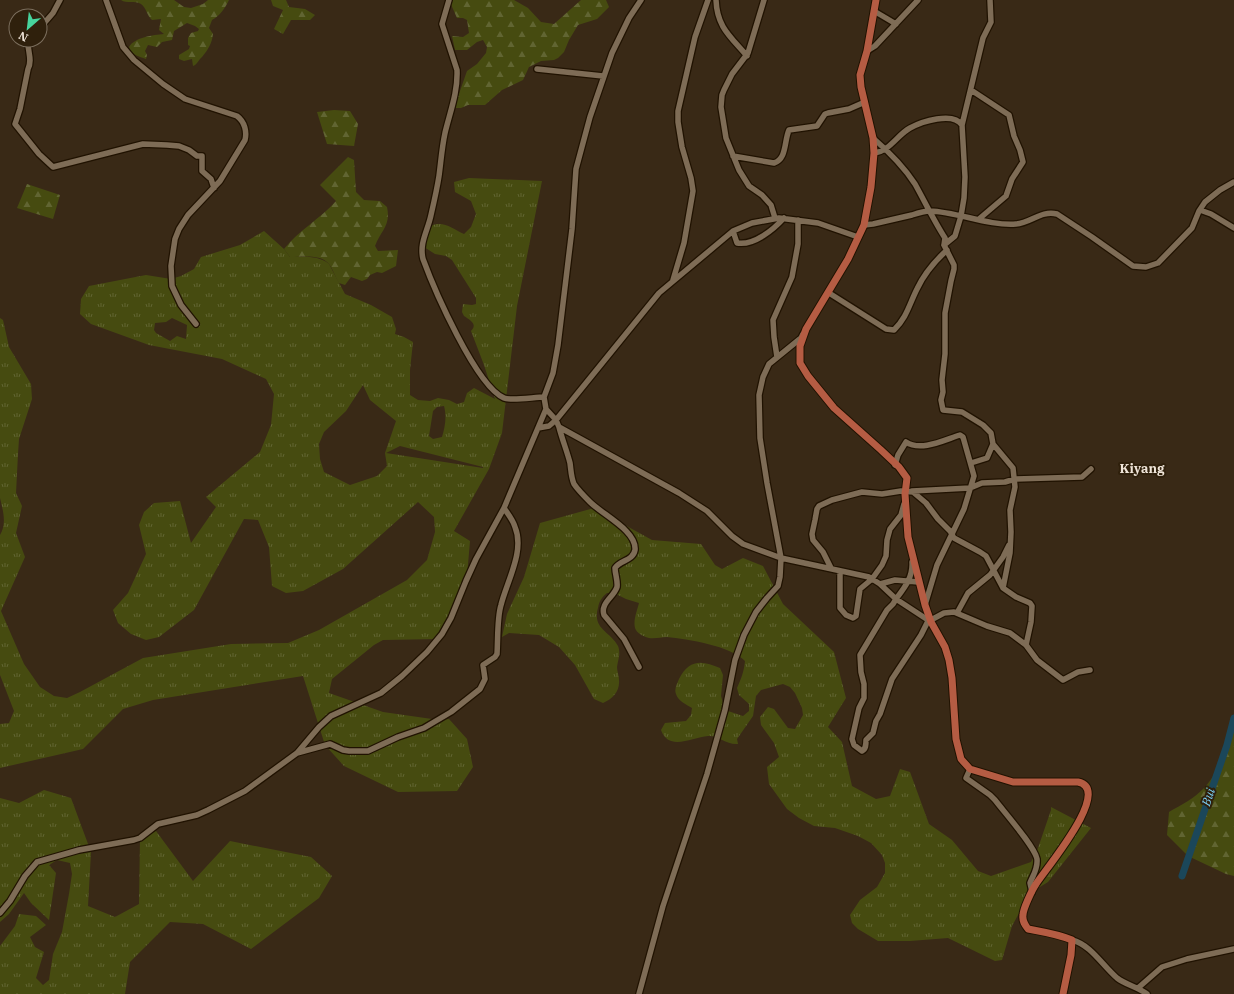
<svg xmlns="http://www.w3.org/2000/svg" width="1234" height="994" font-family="'IBM Plex Serif',serif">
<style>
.grass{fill:url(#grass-tufts);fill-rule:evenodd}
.forest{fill:url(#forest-firs)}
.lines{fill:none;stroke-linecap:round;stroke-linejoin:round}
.river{stroke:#1b475a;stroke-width:7}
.minor-casing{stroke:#201201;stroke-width:8}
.major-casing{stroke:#201201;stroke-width:9}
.minor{stroke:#7e6c56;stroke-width:5.5}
.major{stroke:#b55c43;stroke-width:7}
.labels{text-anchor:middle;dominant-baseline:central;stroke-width:4;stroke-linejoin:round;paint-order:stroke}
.water-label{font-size:12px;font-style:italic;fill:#7ed6fd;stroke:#2f200c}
.quarter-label{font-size:13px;font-weight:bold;fill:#f0e5d9;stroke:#2f200c}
</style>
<defs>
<pattern id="grass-tufts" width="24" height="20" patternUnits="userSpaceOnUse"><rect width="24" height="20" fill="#464b10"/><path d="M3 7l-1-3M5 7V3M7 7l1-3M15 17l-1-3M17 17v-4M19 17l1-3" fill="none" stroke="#616532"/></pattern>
<pattern id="forest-firs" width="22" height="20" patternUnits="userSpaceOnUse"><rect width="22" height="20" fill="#464b10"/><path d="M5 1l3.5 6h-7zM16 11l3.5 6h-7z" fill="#616532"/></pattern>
</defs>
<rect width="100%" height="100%" fill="#392916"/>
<path class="grass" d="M469,178L542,181L517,306L502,433L489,469L454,531L470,541L467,576L439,639L383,640L374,645L332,679L329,693L383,712L439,720L449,719L467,739L473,767L457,791L398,792L344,766L325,745L303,676L153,700L123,709L83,749L0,768V724L9,723L14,711L0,675V535C7,523 3,511 0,498V318L3,320L9,347L31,384L32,399L19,439L18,454L16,493L22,506L16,533L25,557L1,611L24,664L40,687L54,696L67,698L80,692L143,658L231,644L288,643L319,630L407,580L427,560L435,532L434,517L418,502L343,569L303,591L286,593L272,586L269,547L258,520L244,519L194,610L159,637L146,640L131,634L118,623L113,610L128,593L146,554L139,525L144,512L154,503L180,501L191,543L216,507L206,497L260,452L271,425L274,394L266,379L222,359L149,345L91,324L80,314L81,299L89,286L146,275L171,279L181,276L194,269L201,257L240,245L264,231L284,249L290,257C304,257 318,255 329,264L345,294L371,305L392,317L396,329L395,334L404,337L413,342L410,370V395L418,400L430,401L438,398L449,400L457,404L464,402L467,393L474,388L495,399L484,365L471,331C478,324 470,320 464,316L462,312L463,304L472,305L476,304V298L452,260L446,256L435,254L424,247L430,226C443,220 452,228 464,234L471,227L476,214L471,201L455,192L454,182ZM172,318L187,325L186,339L177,336L170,341L156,333L154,330L155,323L166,322ZM363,385L370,400L396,421L385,453L387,466L377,476L350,485L324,472L320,459L319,444L324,432L346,411ZM444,406C447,417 445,427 442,437L433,439L429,436L433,411L437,407ZM400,446L483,467V468L386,453Z
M594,508L652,540L701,544L715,565L722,569L743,558L763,566L783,604L834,652L846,698L828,727L842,742L852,786L876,799L890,796L900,769L910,772L929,824L952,840L978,871L991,876L1031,862L1038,848L1051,810V807L1091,828L1048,882L1030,893L1012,926L1002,960L995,961L948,938L910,941H878L858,929L852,923L850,915L860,900L877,887L885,873V863L882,855L871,843L858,836L835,828L814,826L799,818L787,809L769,784L767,767L779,757L774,743L761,725L760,717L768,707L774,709L788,728L795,729L803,715L802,708L795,693L790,687L783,684L761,690L756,696L753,716L737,739L738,744C726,745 718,735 708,736C692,737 669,752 661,730L665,723L686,721L691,715L692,708C687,705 678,701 676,694C674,689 677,684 679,679C689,659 702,660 720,668L723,675L721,696L725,710L743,716L749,711V704L739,695L737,688C741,679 744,672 745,661C731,646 688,639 667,637C661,637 655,639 649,638C645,637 638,634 636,630C632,623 637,611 639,603L626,599L614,593H607C602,597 599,601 598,608C592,629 610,631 618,646C621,654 618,659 617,667C617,671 619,676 619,680C620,691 613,699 603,703L594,699L575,665L559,647L539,635L509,633L502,637L507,614L524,577L540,523Z
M44,790L71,798L91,852L88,906L115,917L139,904L140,838L156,831L193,881L230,841L311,857L332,876L319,898L251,949L203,924L170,922L130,962L125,994H0V946L15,926L19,914L36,916L46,925L30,937L35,947L44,952L36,978L43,985L49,980L53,954L62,932L69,894L72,874L70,863L57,860L49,865L56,873L49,920L31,903L24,893L9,914L0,922V798L19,803Z"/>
<path class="forest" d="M121,0H174L184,7L191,8L203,4L208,0H229C225,8 220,16 212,20L209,28L213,34C212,43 208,50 202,57C198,60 198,64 193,66L192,59L184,61L179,59V55L189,49L190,46L188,45V38L191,33L198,31L199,29L195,26L187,23L174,31L172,40L162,42L157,47L148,45L145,51L147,55L146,59C139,56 132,56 129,47C135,37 153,35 164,34L159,30L161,19L152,20C147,16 146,7 141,4C134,0 127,4 121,0Z
M271,0H286L289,7L305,9L315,15L310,20H291L283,34L274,29L283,10L273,6Z
M449,0H514L528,8L541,22L554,24L581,0H606L609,7L597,19L578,25L569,40L564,52L558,58L554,60L541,61L529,67L523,80L502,90L485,105H468L461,108H454L467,71L477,64L486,53L487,47L483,40L477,42L467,50H455L452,36L463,37L469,33L467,20L463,18H457Z
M334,110L350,111L358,124L354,146L327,144L317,112Z
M348,157L354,160L356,192L364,200L380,201L387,207C391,226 381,230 375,246L378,251L398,250L396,266L382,273L377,272L370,275L367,279L362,281L351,277L345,285L339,283C335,277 333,268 328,263C320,254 302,257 290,257L284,249C299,230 320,219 336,201L320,185Z
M27,184L60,195L53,219L17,208Z
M1234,718V876L1226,874L1188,856L1167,835L1169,812C1181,805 1195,798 1204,788C1214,778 1224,757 1227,744C1229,736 1228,725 1234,718Z"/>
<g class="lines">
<path class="river" d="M1182,876L1227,745L1234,718"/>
<g class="minor-casing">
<path id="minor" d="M106,0L123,47L134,60L163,84L185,99L237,116C245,122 247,132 245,140L220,181L188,215L179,229L175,239L171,266L172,286L181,305L196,324
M449,0L442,24L457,70C458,92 450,112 445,133C442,147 441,161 439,176C437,189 434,202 431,215C428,230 419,243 423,259C434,289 476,386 504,398C511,401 535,397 544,397
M716,0C717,27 730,36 747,56
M764,0L748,53L732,74L724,90L722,95L721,107L726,138L739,170L749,186L762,195L771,205L775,218
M874,11L896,24
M40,28L53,13L60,0
M28,40C27,50 33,60 28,69L20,109L15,124L39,154L53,167L143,144L167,145L179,146L189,150L197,156H202V171L211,179L214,188
M867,51L875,46L918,0
M537,69L603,76
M971,90L1009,115L1014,136L1020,150L1023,162L1012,179L1006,196L979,219
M873,138C888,151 904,167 915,184C925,202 934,221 945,238L944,245L954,265V269L951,281L945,313V354L942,380L943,392L941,400L943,410L962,412L983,425L991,433L993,444L1013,468L1015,487L1010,510L1011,532L1010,553L1003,588
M874,153C890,151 897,135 910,128C921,122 953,111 962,125
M733,156L774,163C787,159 784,141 789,130L817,126L825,114L828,113L849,109L865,102
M1200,210L1211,214L1234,228
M864,225L873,224C886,221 899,218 912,215C918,213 925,211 930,211C958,212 988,226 1016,224C1031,223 1041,210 1057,214L1092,237L1133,266L1146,267L1158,263L1192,228L1199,211L1205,202L1220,190L1234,182
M733,231L737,243C754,246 774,229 784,218
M944,245L955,236L961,216L964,198L965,177L962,125L983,38L991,22L990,0
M673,280L684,243L693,191L691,178L682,147L678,122V111L695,37L708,0
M829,293L886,329L894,330C907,317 909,305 917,289C924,274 935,261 947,250
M777,357L774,337L773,320L792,277L798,244V220
M546,409L556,420L559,427L679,493L707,511L732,536L743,544L781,558L869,577L880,584L896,599L931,622
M559,427C562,439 567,451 570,463C571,470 571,477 574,484C578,490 585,497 590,502C603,515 637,531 635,550C633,561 620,560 615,568C615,574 618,581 617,587C614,597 600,603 604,615L624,639L639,667
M538,428L549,426L556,420L659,293L733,231L752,223L779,218L818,223L858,237
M971,463L987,458L993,444
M895,465L898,455L906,442C921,452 944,440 960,435L963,437L974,476L964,509L937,565L925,605
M912,491L970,488L982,483L1005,482L1015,479L1082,477L1091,469
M912,562C913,577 905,587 896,599L893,604L887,610L860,655L861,672L864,684V698L859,708L852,739L854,745L862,751C866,749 866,745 866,740L873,733L876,721L880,714L892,679L921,635L928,621
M831,568L823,552L813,540L812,534L815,520L817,509L819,506L832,500L862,492L882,494L901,491L913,492L926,503L938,519L950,531L954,538L980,552L986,556L1003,588L1016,597L1030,603L1032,606L1031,622L1026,645
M840,572V608L846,615L853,618L856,616L860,589L872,579L882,565L886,556L887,540L890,529L901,515L904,504
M880,584L895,580L918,582
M957,613L968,593L990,575L1003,557L1009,545
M931,620L944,613L954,612L987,626L1010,633L1026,645L1037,660L1063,680L1078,672L1090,670
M297,753L330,744L343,750L349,751H368L398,737L424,728L451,712L480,689L485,679L483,665L495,657L497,654C498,639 497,618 501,605C507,581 525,551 515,527C513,520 508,514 504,508
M970,769L966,778L990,795L995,800C1005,813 1035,847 1037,859C1038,869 1033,875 1030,883L1032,892
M0,913L10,901L25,876L37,862L79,850L134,840L140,838L158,824L197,815L208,810L245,791L297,753L319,727L331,716L381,693L402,676L427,652L442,634L451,618L466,581L476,559L504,508L546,409L544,397L553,373L558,345L572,229L576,169L590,117L612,53L629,18L641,0
M1072,940C1091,945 1102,965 1117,978C1126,985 1138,987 1147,994
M1138,988L1162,967L1187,959L1234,949
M639,994L663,906L707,774L725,710L735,660L744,635L756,612L767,598L778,586L780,577L781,558L767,483L760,438L759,395L763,377L769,364L801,338L803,334"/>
</g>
<g class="major-casing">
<path id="major" d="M876,0L867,51L860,75L861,87L873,138L874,153L871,187L864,225L848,259L806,329L800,346V363L808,376L834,408L881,450L899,467L907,478L905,494L908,537L925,605L931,622L945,647L949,660L952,678L956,739L961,759L970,769L1013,782H1078C1114,789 1044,871 1036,884C1032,890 1023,909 1023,915C1022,921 1025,925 1028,929C1044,932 1058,934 1072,940L1071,955L1063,994"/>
</g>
<use href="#minor" class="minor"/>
<use href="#major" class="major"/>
</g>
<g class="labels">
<g class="water-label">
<text transform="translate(1208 797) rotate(-72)">Bui</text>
</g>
<g class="quarter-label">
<text x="1142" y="468">Kiyang</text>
</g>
</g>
<g transform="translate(28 28) rotate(208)"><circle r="19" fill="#2f200c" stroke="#7c6f5e"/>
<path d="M0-3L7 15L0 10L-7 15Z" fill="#47d49d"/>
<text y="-6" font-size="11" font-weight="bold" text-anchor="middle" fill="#f0e5d9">N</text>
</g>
</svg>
